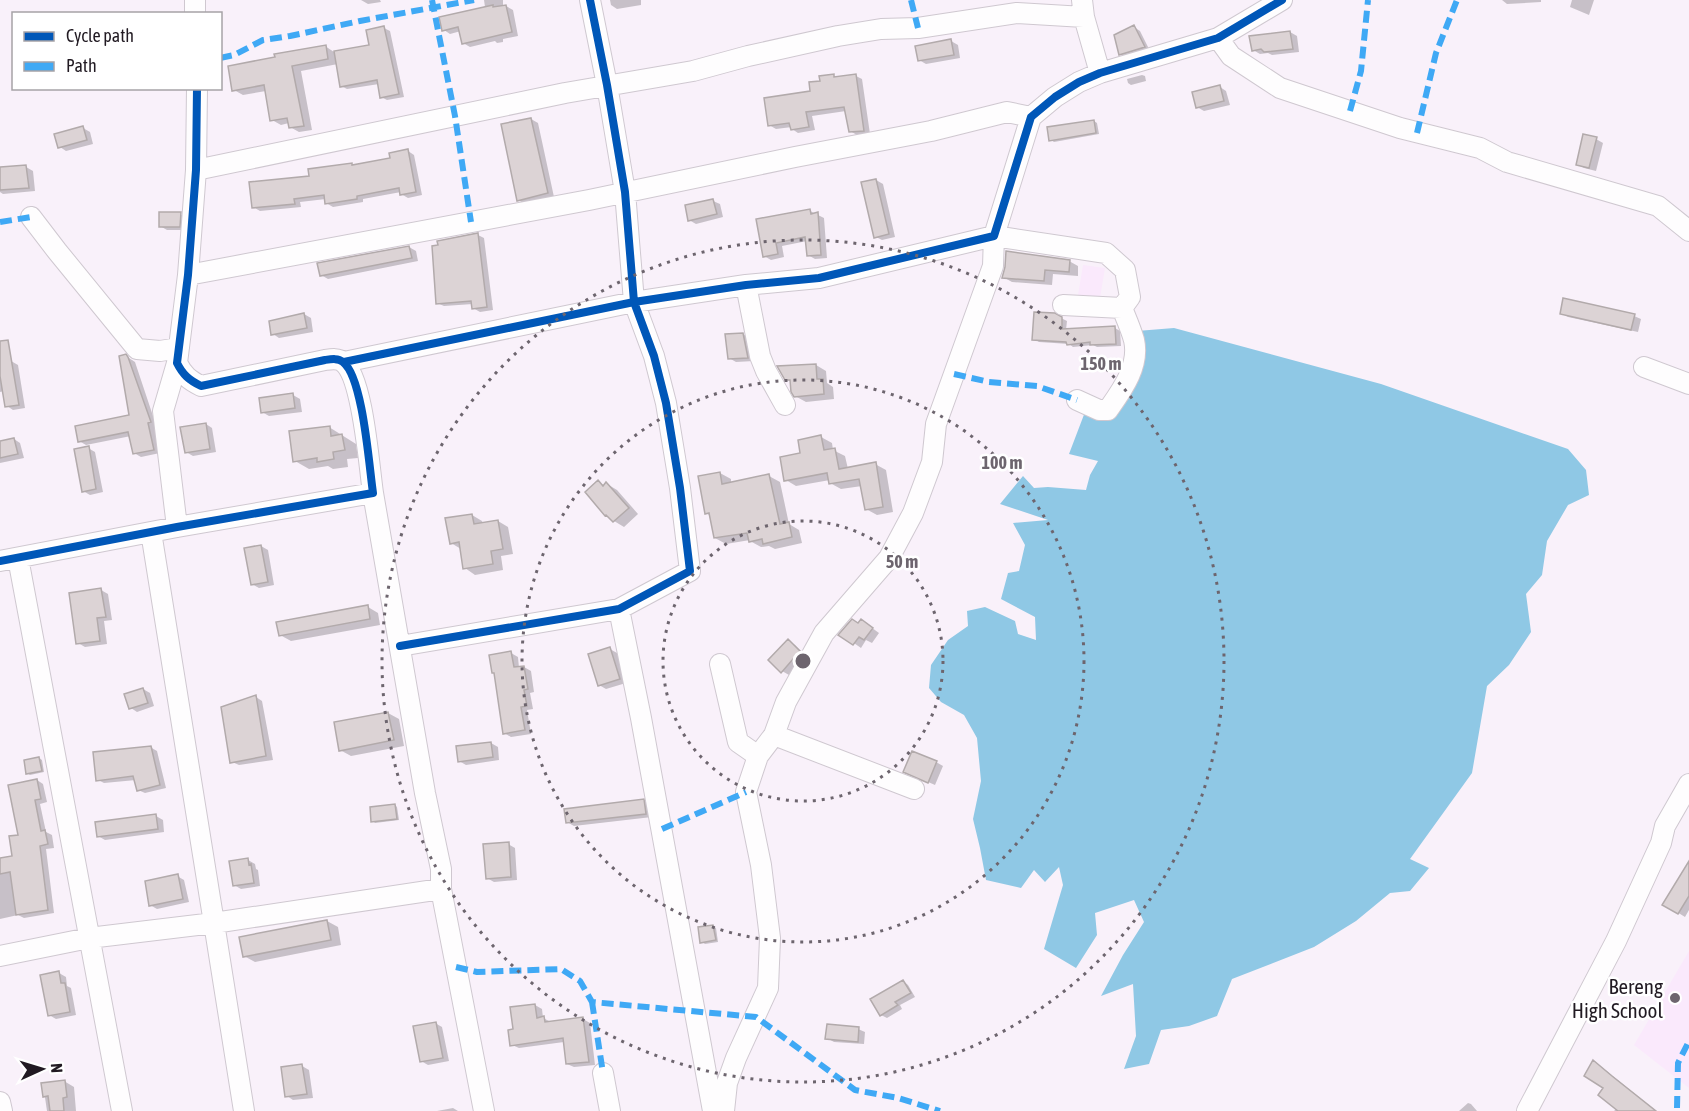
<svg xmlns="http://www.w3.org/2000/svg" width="1689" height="1111" font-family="'Asap Condensed',sans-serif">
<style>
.built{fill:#fae9fc}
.water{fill:#8fc8e5}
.shadow{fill:#0003}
.building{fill:#dcd3d5;stroke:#b2aaab;stroke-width:1.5}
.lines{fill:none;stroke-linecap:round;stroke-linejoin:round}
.minor-casing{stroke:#cfc8d0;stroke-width:22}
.minor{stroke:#fefdfe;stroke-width:20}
.quiet{stroke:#3fa9f5;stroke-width:6;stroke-dasharray:12 6;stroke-linecap:butt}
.cycleway-casing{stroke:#fff;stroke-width:11}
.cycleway{stroke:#0057b8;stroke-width:8}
.ring{fill:none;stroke:#6d656e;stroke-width:3;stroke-dasharray:3 6}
.poi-dot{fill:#6d656e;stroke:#fff;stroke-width:2}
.labels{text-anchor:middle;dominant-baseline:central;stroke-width:5;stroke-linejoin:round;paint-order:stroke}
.poi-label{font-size:21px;fill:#211a22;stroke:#fff;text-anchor:end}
.centre{fill:#6d656e;stroke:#fff;stroke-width:3}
.ring-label{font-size:18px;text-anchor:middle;font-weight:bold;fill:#6d656e;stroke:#fff;stroke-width:5;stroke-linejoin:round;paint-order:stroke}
</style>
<rect width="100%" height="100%" fill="#f9f1fa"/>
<path class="built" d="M1083,265L1105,268L1100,298L1078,295Z
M1689,951V1088L1634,1045Z"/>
<path class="water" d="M1174,328L1381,384L1568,449L1586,470L1589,495L1568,505L1547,541L1542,575L1526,594L1531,632L1509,665L1487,686L1472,773L1410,859L1429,868L1410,891L1390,893L1356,921L1314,947L1232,979L1217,1016L1189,1026L1161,1030L1149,1064L1124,1069L1136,1036L1133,984L1101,996L1123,955L1144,922L1134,900L1095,913L1097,935L1076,968L1044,949L1063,885L1059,867L1045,882L1034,870L1021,888L986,880L980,848L973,819L981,781L977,738L964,715L941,702L929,688L931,665L948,640L968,626L967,611L985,607L1015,621L1018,634L1036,640L1035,617L1001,599L1008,573L1019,571L1025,545L1013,523L1048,520L1000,504L1023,476L1034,488L1048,487L1086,490L1090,475L1098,461L1069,454L1085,412L1117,415L1142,364L1137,331Z"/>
<path class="shadow" d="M361,0H380L381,2L368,4Z
M484,0H503V7L506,6L513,10L518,36L503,39V42L497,43L495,41L470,47L463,43L461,31L450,34L444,30L485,7Z
M610,0H641V5L617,9L611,5Z
M1502,0H1541V2L1507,4Z
M1572,0H1594L1589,15L1570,7Z
M1134,27L1140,31L1150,51L1127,58L1121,54Z
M384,28L390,31L404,97L387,100L381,97L379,84L347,89L341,86L338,64L301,71L312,130L299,132L290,127L289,123L281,125L272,120L266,91L243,95L234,90L325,46L334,52L371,46Z
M1290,32L1297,36L1299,52L1272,55L1268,53L1260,54L1253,50Z
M951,41L958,45L960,58L926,64L919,60Z
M1142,75L1145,76L1146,81L1131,85L1128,83L1127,79Z
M833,76L838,78L856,76L862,79L870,134L857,135L850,131L846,111L812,116L815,130L798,133L792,129V127L776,129L769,125L812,92L822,82Z
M1220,87L1226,91L1230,105L1204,111L1197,107Z
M531,119L538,123L554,197L525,204L518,200Z
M1094,121L1097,123L1099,134L1054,142L1051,140Z
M83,128L90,132L93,144L66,151L60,147Z
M1596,139L1603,143L1596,171L1584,168L1577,164Z
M408,151L414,155L422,195L408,198L401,194V192L363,199V202L333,207L326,203V199L300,202L301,207L260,211L253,207L311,177L352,164L355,166L391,159Z
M26,167L33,171L35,191L3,194L0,192V168Z
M876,180L883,184L895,237L882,240L876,237Z
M713,201L720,204L723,217L696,224L689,220Z
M810,211L824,218L827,258L815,259L808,255L807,241L782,246L784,257L771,260L764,256L758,221Z
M180,214L187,218L186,230H167L160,226Z
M478,235L484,238L493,310L480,312L473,308V304L444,306L437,303Z
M409,247L416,251L418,261L328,279L321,275Z
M1069,261L1078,266V276L1053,274L1052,285L1012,282L1003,277Z
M1561,313L1634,316L1641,319L1638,332L1568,317Z
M304,314L311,318L313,332L279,338L273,334Z
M1061,318L1067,321L1066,330L1115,328L1120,331L1121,346L1097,347L1093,345L1073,347L1069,344L1039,342L1034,339Z
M743,334L750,338L754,361L736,362L729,358Z
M126,356L135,362L156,425L154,426L160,453L141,457L134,453L131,436L86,445L79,441L131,417Z
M11,361L18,365L25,408L13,410L7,406L4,391L0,392V363Z
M816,365L826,371L827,383L833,387L834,399L806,402L795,396L792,382L786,379Z
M293,395L300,399L302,412L269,416L262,412Z
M206,424L212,428L216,452L193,456L186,452Z
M329,427L356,444L358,458L347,459L348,467L333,469L328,466L309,469L295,461Z
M821,437L832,443L833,450L845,456L848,469L875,464L886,470L893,512L877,515L866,509L862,486L841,489L830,483V480L796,486L786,480L802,454Z
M14,439L20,443L24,458L0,463V443Z
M88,448L95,452L103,492L90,495L83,491Z
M720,473L731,479V484L769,476L780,482L789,524L799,530L802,543L775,549L769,546L761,547L750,541V540L726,544L715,538L711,516L706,513Z
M598,482L605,486L607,484L617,490L638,514L624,527L614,521Z
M472,515L482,521L483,524L498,521L508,527L513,554L501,556L503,570L475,575L465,568L461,549L451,543Z
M261,546L268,550L274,585L259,588L252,584Z
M101,590L108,594L112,620L104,621L107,644L85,647L78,643Z
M368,607L378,613L380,625L291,641L280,635Z
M859,624L868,625L879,633L872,643L866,640L861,648L841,634Z
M788,641L795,645L806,656L789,675L782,671Z
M610,649L617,653L626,683L606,689L599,685Z
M511,653L518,657L519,668L524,667L531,671L534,692L530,693L533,709L527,710L531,734L511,737L504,733Z
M143,689L150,693L154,706L137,712L131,708Z
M256,697L262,701L273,760L239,765L232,762Z
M388,713L399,719L404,746L351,756L340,750Z
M491,743L498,747L499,760L466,765L459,761Z
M150,747L157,751L166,788L145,793L138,790L136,780L104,783L98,780Z
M39,758L42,760L44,772L30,775L27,773Z
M936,762L943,766L935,785L912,775Z
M37,780L43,784L47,802L40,804L46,832L52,835L54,848L46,849L54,913L24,918L18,915L0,919V860L14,857Z
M643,800L650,804L652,817L574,826L567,822Z
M395,805L397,807L399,820L375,823L373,821Z
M156,816L163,820L164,832L105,840L98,836Z
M508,844L515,848L517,880L494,882L487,878Z
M248,860L255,864L256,869L258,870L260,886L241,889L234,885Z
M1689,873V910L1685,917L1664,904Z
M177,876L184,880L189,902L157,909L150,905Z
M327,921L338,927L341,945L255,962L244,956Z
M713,926L716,928L718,942L705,944L702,942Z
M59,973L66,977L67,986L71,988L76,1015L56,1019L49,1015Z
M903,981L908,985L915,997L900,1005L902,1009L887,1018L881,1015Z
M535,1005L542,1009L543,1018L551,1022L583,1019L590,1023L595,1065L574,1067L567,1064L564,1042L519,1048L512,1045L515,1030Z
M435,1023L442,1027L449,1061L428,1065L421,1061Z
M858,1029L865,1032L864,1044L834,1042L827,1038Z
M1593,1063L1603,1068L1656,1111H1614L1617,1108Z
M302,1066L309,1070L313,1098L293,1100L287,1096Z
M64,1081L74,1087L76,1111H47L43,1084Z
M1468,1103L1471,1104L1477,1111H1459Z
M453,1108L458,1111H437Z"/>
<path class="building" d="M493,5V7L506,5L512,32L462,44L458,27L442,31L439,17Z
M1134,25L1145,47L1119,55L1114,35Z
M384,26L399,94L380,98L377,80L340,87L334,51L369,45L366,30Z
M1290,31L1293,49L1264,52L1261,49L1252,51L1249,36Z
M951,39L954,55L918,61L915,46Z
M326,45L328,59L292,66L304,126L289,128L287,118L270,121L264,85L232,91L228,66L275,57L274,54Z
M834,74V77L856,74L864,131L849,132L844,107L806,112L809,127L791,130L789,123L768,126L764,98L810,91L809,82L820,81L819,76Z
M1220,85L1224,101L1196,108L1192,92Z
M531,118L548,193L517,201L501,124Z
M1094,120L1096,133L1049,141L1047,127Z
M83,126L87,140L58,148L54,134Z
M1583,134L1597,137L1589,168L1576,165Z
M408,149L416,192L400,195L399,188L357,196V199L325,204L324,195L294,199L295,204L252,208L249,182L309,176L308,169L352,163V165L390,158L389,153Z
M26,165L29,188L0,190V167Z
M876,179L889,234L874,238L861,182Z
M713,199L717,214L688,221L685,205Z
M810,209L811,214L818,212L821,255L807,256L805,237L776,243L778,254L763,257L756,219Z
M159,212H181L180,227H159Z
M478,233L487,307L472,309L471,301L436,304L432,246L438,245L437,241Z
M409,246L412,258L320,276L317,263Z
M1006,251L1070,260L1069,272L1045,270L1044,281L1002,278L1005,267Z
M1563,298L1635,314L1631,330L1560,314Z
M1034,312L1055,313L1062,317V329L1115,326L1116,344L1090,345V342L1067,345L1066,342L1032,340Z
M304,313L307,328L271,335L269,321Z
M743,333L748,358L728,359L725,334Z
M8,340L19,405L5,407L0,376V341Z
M126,354L128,357L151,422L148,423L154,450L133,454L128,432L78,442L75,426L129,415L119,356Z
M816,364L817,379H823L824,394L794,397L791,392L790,380H785L777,366Z
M293,393L295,408L261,413L259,398Z
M206,423L210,449L185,453L180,427Z
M330,426L331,436L342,434L345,450L333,452L334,459L317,462V458L293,462L289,431Z
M821,435L824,450L835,448L839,469L876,462L883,507L865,510L859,479L829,484L827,473L784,481L780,457L800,453L798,440Z
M14,438L18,454L0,458V441Z
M89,446L96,489L82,492L74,449Z
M720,472L722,484L769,474L780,524L789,522L792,537L763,544L762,539L749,542L747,533L714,538L709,513L705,514L698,476Z
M598,480L603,486L606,482L629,508L613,522L606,515L605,516L585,492Z
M472,514L474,524L498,520L503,549L491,551L493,564L463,569L459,542L450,544L445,518Z
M261,545L268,582L251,585L244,548Z
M101,588L106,617L97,618L100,641L76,644L69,593Z
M368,605L370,619L279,636L276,622Z
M852,619L858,623L861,619L873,628L864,640L859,637L853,645L838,635Z
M788,639L800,651L781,673L768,660Z
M610,647L620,679L598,686L588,654Z
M511,651L514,667L524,666L528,689L524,690L527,706L521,707L525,730L503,734L494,673H492L489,655Z
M143,688L148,703L129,709L124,694Z
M256,695L266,756L230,763L221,707Z
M388,712L394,740L339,751L334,722Z
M491,742L493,757L458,762L456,746Z
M151,746L160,785L137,791L133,776L96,781L93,752Z
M912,751L937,761L928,783L903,772Z
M39,757L42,771L26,774L24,760Z
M37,779L41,799L35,800L41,831L45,830L48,844L40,846L48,910L16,915L10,872L0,874V858L12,856L9,836L18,835L8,785Z
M644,799L646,814L566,823L564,809Z
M395,804L397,819L371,822L370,807Z
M156,814L158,829L97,837L95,822Z
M509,842L511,877L486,879L483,844Z
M248,858L249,865L251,864L254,883L233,886L229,861Z
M1689,861V896L1678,914L1662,905Z
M178,874L183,899L149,906L145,881Z
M327,920L331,940L243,957L239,937Z
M713,925L716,940L700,943L698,927Z
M59,971L61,983H65L70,1012L48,1016L40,975Z
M903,980L911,993L895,1002L898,1005L880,1016L870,999Z
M535,1004L537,1018L544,1016L545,1022L583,1017L589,1062L566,1064L563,1038L510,1046L508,1030L513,1029L510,1007Z
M436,1022L443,1058L420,1062L413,1026Z
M827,1024L859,1027L858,1042L825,1039Z
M1593,1060L1612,1076L1656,1111H1618L1598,1095L1603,1088L1584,1076Z
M302,1064L307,1094L285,1097L281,1067Z
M65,1080L67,1097L63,1098L64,1111H50L48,1096L43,1097L41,1083Z"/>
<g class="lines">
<g class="minor-casing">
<path id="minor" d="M195,0V14
M1082,0L1084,17L1100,73
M1218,38L1231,56L1280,88L1400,128L1480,148L1507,162L1658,206L1689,231
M196,170L565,93L693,71L748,56L838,36L881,29L918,28L1017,13L1084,17
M31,217L57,251L137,349L160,351L179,348
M188,275L589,200L795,157L931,131L1007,112L1031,117
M746,285L760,356L766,371L785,405
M1063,305L1122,308
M344,362L634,302L746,285L819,278L994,236L1106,253L1125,270L1130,297L1122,308
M177,363L163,411L177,527
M1644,367L1689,384
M1077,400L1099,410H1108C1122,390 1140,366 1134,340C1131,329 1126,318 1122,308
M373,493L425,793L441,869V889L484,1111
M18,558L122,1111
M0,561L177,527L373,493C369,466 363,377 343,362C338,358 332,359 325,360L201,386C189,380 183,375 177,363L188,275L196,170L197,88
M619,609L641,718L713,1111
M400,646L619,609L690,571L680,488L666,403L654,356L634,302L625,192L607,85L590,0
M720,664L738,742L758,756
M774,735L914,789
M0,956L89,938L214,923L151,532
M603,1073L610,1111
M0,1102L2,1111
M244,1111L214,923L441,889
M724,1111L727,1083L736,1058L768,988L770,938L761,865L746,792L758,756L774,735L786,702L824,633L889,558L913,513L932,462L936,424L993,266L994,236L1031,117L1055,97L1079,82L1100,73L1218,38L1282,0
M1527,1111L1616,941L1661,843L1665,826L1689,784"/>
</g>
<use href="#minor" class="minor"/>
<path class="quiet" d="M432,0L455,116L471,222
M911,0L918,28
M220,58L234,55L263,40L290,36L360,21L474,0
M1350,111L1361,71L1368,0
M1417,133L1436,53L1457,0
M0,222L31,217
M954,374L989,382L1037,386L1077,400
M662,829L746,792
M456,967L477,972L561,969L580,981L592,1002L756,1017L855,1090L898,1098L940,1111
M592,1002L603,1073
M1677,1108L1678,1063L1689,1041"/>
<g class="cycleway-casing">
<path id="cycleway" d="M344,362L634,302L746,285L819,278L994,236L1031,117L1055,97L1079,82L1100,73L1218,38L1282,0
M0,561L177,527L373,493C369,466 363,377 343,362C338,358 332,359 325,360L201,386C189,380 183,375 177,363L188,275L196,170L197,88
M400,646L619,609L690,571L680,488L666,403L654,356L634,302L625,192L607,85L590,0"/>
</g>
<use href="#cycleway" class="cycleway"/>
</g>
<g class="ring">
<circle cx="803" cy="661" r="140"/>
<circle cx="803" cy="661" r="281"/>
<circle cx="803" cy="661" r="421"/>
</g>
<circle class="poi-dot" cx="1675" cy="998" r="6"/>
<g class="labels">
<g class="poi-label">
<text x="1663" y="986">Bereng<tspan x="1663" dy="24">High School</tspan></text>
</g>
</g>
<circle cx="803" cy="661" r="9" class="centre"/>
<g class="ring-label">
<text x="1101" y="370">150 m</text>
<text x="1002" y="469">100 m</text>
<text x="902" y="568">50 m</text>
</g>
<rect x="12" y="12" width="210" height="78" fill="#ffffff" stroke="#a6a3a7" stroke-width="1.5"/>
<rect x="24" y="32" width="30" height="9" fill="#0057b8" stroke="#a6a3a7" stroke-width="1.5"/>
<text x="66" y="42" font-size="18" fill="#211a22">Cycle path</text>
<rect x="24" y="62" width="30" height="9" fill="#3fa9f5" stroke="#a6a3a7" stroke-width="1.5"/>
<text x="66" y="72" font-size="18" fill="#211a22">Path</text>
<g transform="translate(42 1069) rotate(86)" stroke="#ffffff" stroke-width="4.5" paint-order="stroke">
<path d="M0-4.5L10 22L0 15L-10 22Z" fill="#211a22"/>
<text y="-9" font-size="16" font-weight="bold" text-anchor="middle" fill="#211a22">N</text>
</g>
</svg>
